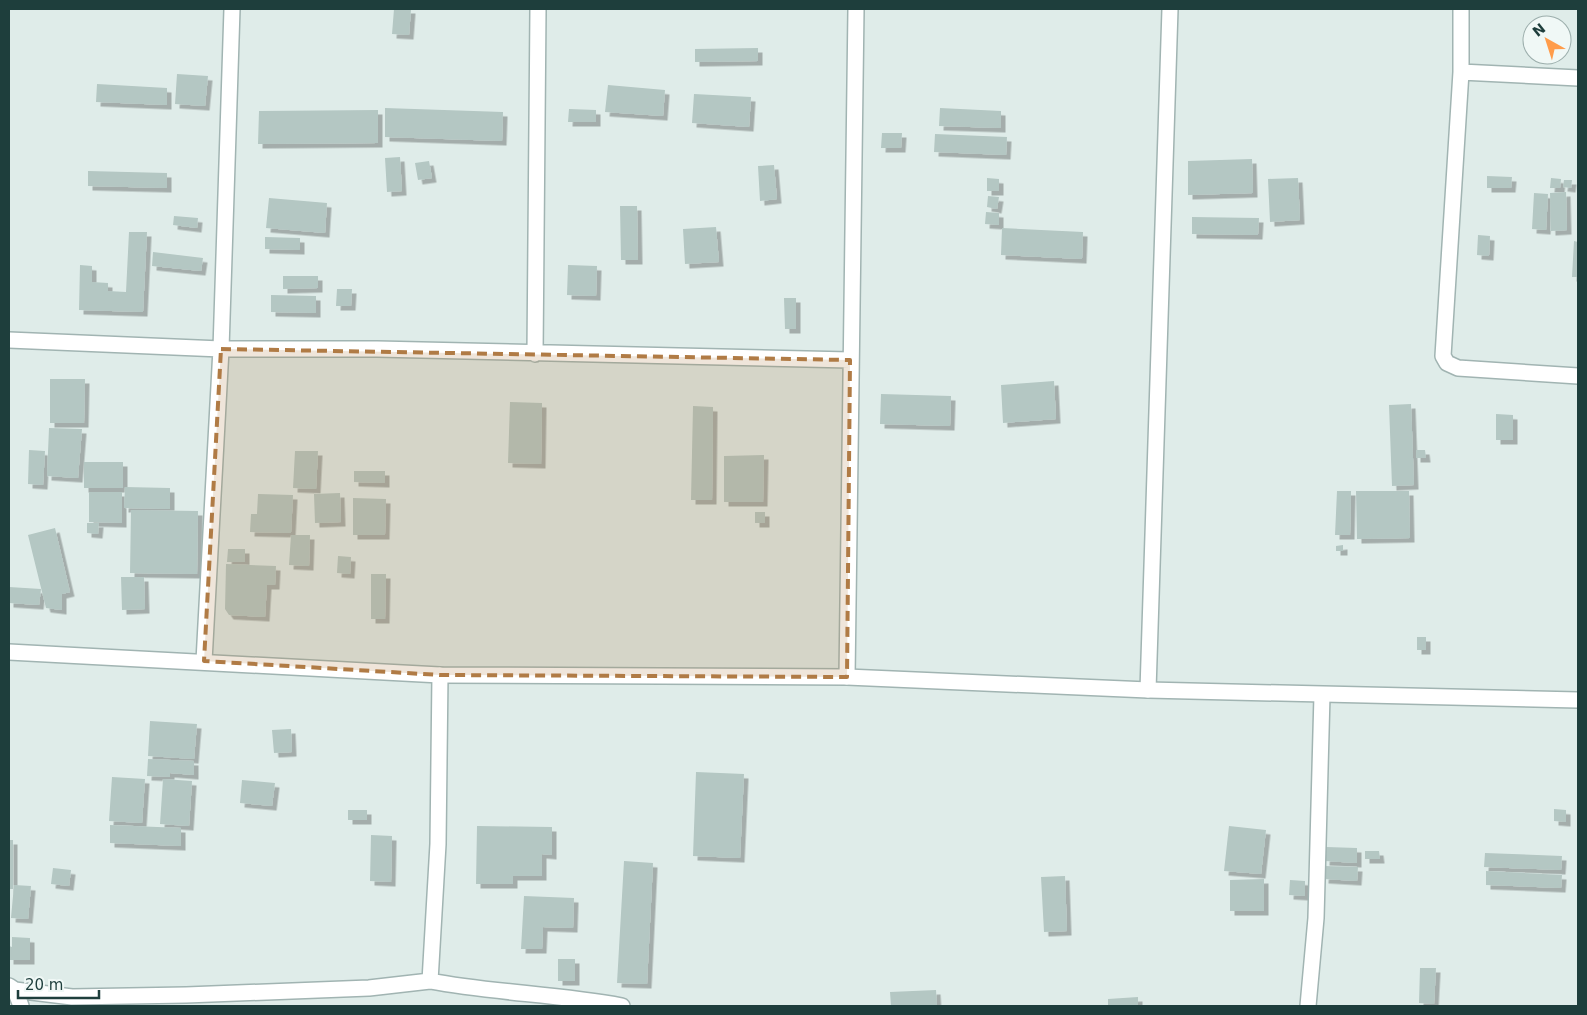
<svg xmlns="http://www.w3.org/2000/svg" width="1587" height="1015" font-family="'DejaVu Sans',sans-serif">
<style>
.building{fill:#b4c7c3;filter:url(#shadow)}
.lines{fill:none;stroke-linecap:round;stroke-linejoin:round}
.minor-casing{stroke:#a1b4b2;stroke-width:18}
.tertiary-casing{stroke:#a1b4b2;stroke-width:18}
.minor{stroke:#fff;stroke-width:15}
.tertiary{stroke:#fff;stroke-width:15}
.marked{fill:#b07b45;fill-opacity:0.2;stroke:#b07b45;stroke-width:4;stroke-dasharray:10 6;stroke-linejoin:round}
</style>
<defs>
<filter id="shadow"><feDropShadow dx="4.5" dy="4.5" stdDeviation="0" flood-color="#0004"/></filter>
</defs>
<rect width="100%" height="100%" fill="#dfece9"/>
<path class="building" d="M394,9H411L409,35L392,34Z
M758,48V61L695,62V49Z
M177,74L208,76L205,106L175,104Z
M97,84L167,88V105L96,102Z
M608,85L665,90L663,116L605,112Z
M694,94L751,97L749,127L692,123Z
M385,108L503,112L502,141L385,137Z
M940,108L1001,111V128L939,126Z
M569,109L596,110V122H568Z
M378,110V143L258,144L259,111Z
M882,133H902L901,148H881Z
M935,134L1007,137L1006,155L934,152Z
M400,157L402,191L387,192L385,158Z
M1252,159L1253,193L1188,195V161Z
M429,161L432,178L418,180L415,163Z
M774,165L777,199L760,201L758,166Z
M88,171L167,173V188L88,186Z
M1487,176L1512,177L1511,188H1487Z
M987,178L999,179V191H987Z
M1298,178L1300,220L1270,222L1268,179Z
M1551,178L1561,179L1560,188H1550Z
M1564,180H1572L1571,188L1563,187Z
M1566,192L1567,230L1551,231L1550,193Z
M1534,193L1548,194L1546,230L1532,229Z
M988,196L999,197L997,209L987,207Z
M269,198L327,203L325,233L266,228Z
M620,206H637L638,260H621Z
M986,212L999,213V225L985,224Z
M174,216L198,218L197,228L173,225Z
M1192,217L1259,218L1258,235L1192,234Z
M716,227L719,262L685,264L683,229Z
M1002,228L1083,232L1082,259L1001,255Z
M129,232H147L143,312L79,310L80,265L92,266V282L108,283V291L126,292Z
M1478,235L1490,236L1489,256L1477,255Z
M265,237L300,238V250L265,249Z
M1574,241L1578,242V277H1572Z
M153,252L203,258L201,271L152,266Z
M568,265L597,266L596,296L567,295Z
M283,276H318V288L283,289Z
M337,289H352L351,306H336Z
M271,295L316,296V313L271,312Z
M784,298H796V329H785Z
M50,379H85L84,423H50Z
M1054,381L1056,419L1003,423L1001,385Z
M881,394L951,396L950,426L880,424Z
M510,402L542,403L541,464L508,463Z
M1411,404L1414,485L1392,486L1389,405Z
M693,406L713,407L712,500H691Z
M1496,414L1513,415V440H1496Z
M49,428L82,429L78,478L47,476Z
M29,450L45,451L43,485L28,484Z
M1416,450H1425L1426,458H1416Z
M295,451H318L316,489L293,488Z
M764,455L763,502H724V456Z
M84,462H123V488H84Z
M354,471H385V483L354,482Z
M125,487L170,488V509L124,508Z
M1337,491H1351L1350,535H1335Z
M1356,491H1409L1410,538L1357,539Z
M89,492H122V523L89,522Z
M340,493L341,522L315,523L314,494Z
M258,494L293,495L291,533L250,532L251,514H257Z
M353,498L386,499L385,535H353Z
M131,510L198,511L197,574L130,573Z
M755,512H765V523H755Z
M87,523H99L98,534L87,533Z
M55,528L70,592L62,594V610L46,608L28,535Z
M291,535H310L309,566L289,565Z
M1343,545V551H1336V546Z
M228,549H245V562H227Z
M338,556L351,557L350,574L337,573Z
M226,564L276,566L275,585H267L265,617L229,615L225,609Z
M371,574H386L385,619H371Z
M121,577H144L145,609L122,610Z
M9,587L41,589L39,605L9,603Z
M1417,637H1426V650H1417Z
M150,721L197,724L194,759L148,756Z
M291,729L292,752L274,753L272,730Z
M148,759L194,761V775L170,773V777L147,776Z
M696,772L744,774L740,858L693,856Z
M112,777L145,779L142,823L109,821Z
M163,779L192,781L189,826L160,824Z
M242,780L275,783L272,806L240,803Z
M1554,809L1566,810V822L1554,821Z
M348,810H367V820H348Z
M110,825L181,828V846L110,843Z
M477,826L552,827V855L542,854V876H513V884H476Z
M1229,826L1266,830L1261,874L1224,871Z
M371,835L392,836L391,882L370,881Z
M9,840H13V889H9Z
M1326,847L1357,848V863L1325,861Z
M1365,851H1379L1380,859H1365Z
M1485,853L1562,856L1561,870L1484,867Z
M624,861L653,863L647,984L617,983Z
M1325,866L1358,867L1357,881L1324,879Z
M53,868L71,870L69,886L51,884Z
M1486,871L1562,875L1561,888L1486,885Z
M1065,876L1067,931L1044,932L1041,877Z
M1264,879V911H1230V880Z
M1290,880L1305,881V896L1289,895Z
M14,885L31,886L28,919L11,918Z
M524,896L574,898L573,928L543,927L542,949H521Z
M12,937L30,938V960H9V946L12,947Z
M558,959H575V981H558Z
M1420,968H1436L1434,1004L1419,1003Z
M936,990L937,1006H891L890,992Z
M1138,997V1006H1108V999Z"/>
<g class="lines">
<g class="minor-casing">
<path id="minor" d="M1461,9V72L1443,356L1447,363L1458,368L1578,376
M1461,72L1578,78
M9,340L221,349H377L850,360
M535,354L538,9
M204,661L221,349L232,9
M440,675L438,844L430,981C494,993 558,994 622,1006
M847,677L856,9
M1148,690L1170,9
M9,986L15,990L72,997L186,995L369,988L430,981
M15,990L21,1006
M1308,1006L1316,918L1322,695"/>
</g>
<g class="tertiary-casing">
<path id="tertiary" d="M9,652L440,675L847,677L1148,690L1578,700"/>
</g>
<use href="#minor" class="minor"/>
<use href="#tertiary" class="tertiary"/>
</g>
<path class="marked" d="M221,349L850,360L847,677L440,675L204,661Z"/>
<rect width="1587" height="1015" fill="none" stroke="#1e3e3c" stroke-width="20"/>
<g transform="translate(1547 40) rotate(321)"><circle r="24" fill="#f0f8f6" stroke="#9caeac"/>
<path d="M0-4L9 19L0 12L-9 19Z" fill="#ff9c4a"/>
<text y="-8" font-size="14" font-weight="bold" text-anchor="middle" fill="#1e3e3c">N</text>
</g>
<path d="M18 990v8h81v-8" fill="none" stroke="#1e3e3c" stroke-width="2.5"/>
<text x="25" y="990" font-size="15" fill="#1e3e3c" stroke="#f0f8f6" stroke-width="4" paint-order="stroke">20 m</text>
</svg>
